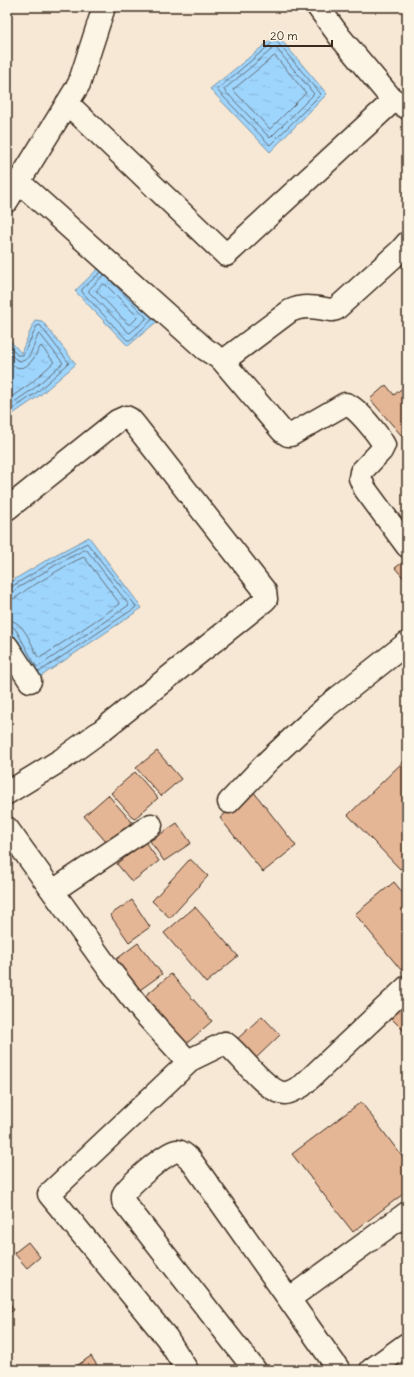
<svg xmlns="http://www.w3.org/2000/svg" width="414" height="1377" font-family="Delius,sans-serif">
<style>
.water{fill:url(#water-ripples);stroke:#7691a4}
.lines{fill:none;stroke-linecap:round;stroke-linejoin:round}
.shore{stroke:#636e77;stroke-width:1}
.building{fill:#e5b696;stroke:#3b2a1e}
.minor-casing{stroke:#3b2a1e;stroke-width:25}
.minor{stroke:#fcf5e5;stroke-width:22}
</style>
<defs>
<pattern id="water-ripples" width="26" height="14" patternUnits="userSpaceOnUse"><rect width="26" height="14" fill="#9ed5fd"/><path d="M2 4q2-2 4 0t4 0M15 11q2-2 4 0t4 0" fill="none" stroke="#89b7d8"/></pattern>
</defs>
<rect width="100%" height="100%" fill="#f7e8d5"/>
<filter id="ink" filterUnits="userSpaceOnUse"><feTurbulence type="fractalNoise" baseFrequency=".025" numOctaves="2"/><feDisplacementMap in="SourceGraphic" scale="8" xChannelSelector="R" yChannelSelector="G"/><feConvolveMatrix kernelMatrix="1 2 1 2 8 2 1 2 1" color-interpolation-filters="sRGB"/></filter>
<g filter="url(#ink)">
<path class="water" d="M277,35L327,94L270,152L210,89Z
M105,262L161,318L128,346L75,291Z
M35,320L42,321L76,364L39,396L7,418V337L21,353Z
M89,537L142,608L34,681L7,632V589L10,582L55,555Z"/>
<g class="lines">
<path class="shore" d="M275,41L277,42L321,94L270,145L217,90Z
M274,48L277,49L314,94L270,138L224,90Z
M275,56L306,93L270,129L233,90Z
M101,272L82,289V292L127,340H130L153,319
M103,276H106L146,317V319L130,333L128,332L89,292V290Z
M103,284L106,285L137,316V318L131,324H128L97,292V290Z
M7,343L17,355H23L37,326L40,325L69,363L36,393L7,413
M7,351C27,374 31,352 38,335L40,334L63,363L33,389L7,407
M7,360C23,378 33,361 40,347L41,346L54,362L30,384L7,400
M7,589L10,588L14,585L57,559L87,543L136,606L135,608L39,672
M7,594L13,593L18,588L59,563L86,549L129,605L38,667L36,666L16,630L12,626H7
M7,600C16,600 21,593 29,588C47,578 65,565 84,557L120,604L40,658L38,657C31,644 24,620 7,620"/>
</g>
<path class="building" d="M407,384V430L401,435L370,399L386,385L394,395Z
M407,559V582L395,568Z
M157,751L181,779L161,796L136,768Z
M407,758V863L400,869L348,815Z
M135,772L158,798L134,819L111,793Z
M253,791L296,846L263,872L220,818Z
M108,795L132,822L107,843L84,816Z
M177,823L191,843L164,861L150,841Z
M145,842L159,861L132,882L117,864Z
M190,859L208,876L170,918L152,901Z
M394,882L407,898V966L401,970L355,914Z
M132,900L150,927L129,942L110,915Z
M195,907L238,956L206,983L164,933Z
M138,943L162,974L133,995L110,964Z
M171,974L212,1021L185,1045L144,997Z
M407,1002V1034L388,1015Z
M262,1016L280,1035L253,1061L234,1042Z
M361,1102L407,1163V1191L353,1232L292,1154Z
M28,1242L40,1257L27,1268L14,1253Z
M7,1299L14,1310L7,1314Z
M91,1356L100,1370H77L75,1367Z"/>
<g class="lines">
<g class="minor-casing">
<path id="minor" d="M318,7L340,37L391,98L407,108
M67,103L226,255L394,100
M19,182L205,349L219,358L226,359L290,311C305,304 317,308 332,310L336,309L400,251L407,243
M7,201L79,84L104,7
M221,359L282,431L288,435H291L345,404C355,404 379,436 384,445L381,451L361,472L360,478L365,489L407,546
M7,509L117,421L126,417L130,419L136,426L265,591L266,599L264,601L101,731L61,760L7,793
M7,646L30,681
M229,802L269,760L326,707L407,643
M7,828L108,968L142,1011L183,1056L187,1058L192,1059L225,1043C241,1054 266,1093 285,1093C291,1093 297,1088 302,1086L407,987
M53,891L151,825
M289,1299L407,1213
M187,1370L167,1338L49,1194L192,1059
M255,1370L123,1201C123,1198 122,1195 125,1192C131,1184 167,1151 177,1151C182,1151 186,1156 190,1159L339,1370
M371,1370L407,1344"/>
</g>
<use href="#minor" class="minor"/>
</g>
</g>
<rect width="414" height="1377" fill="none" stroke="#fcf5e5" stroke-width="24"/>
<rect x="12" y="12" width="390" height="1353" fill="none" stroke="#3b2a1e" stroke-width="1.5" filter="url(#ink)"/>
<path d="M264 40v6h68v-6" fill="none" stroke="#3b2a1e" stroke-width="2"/>
<text x="270" y="40" font-size="12" fill="#3b2a1e" stroke="#fcf5e5" stroke-width="3" paint-order="stroke">20 m</text>
</svg>
